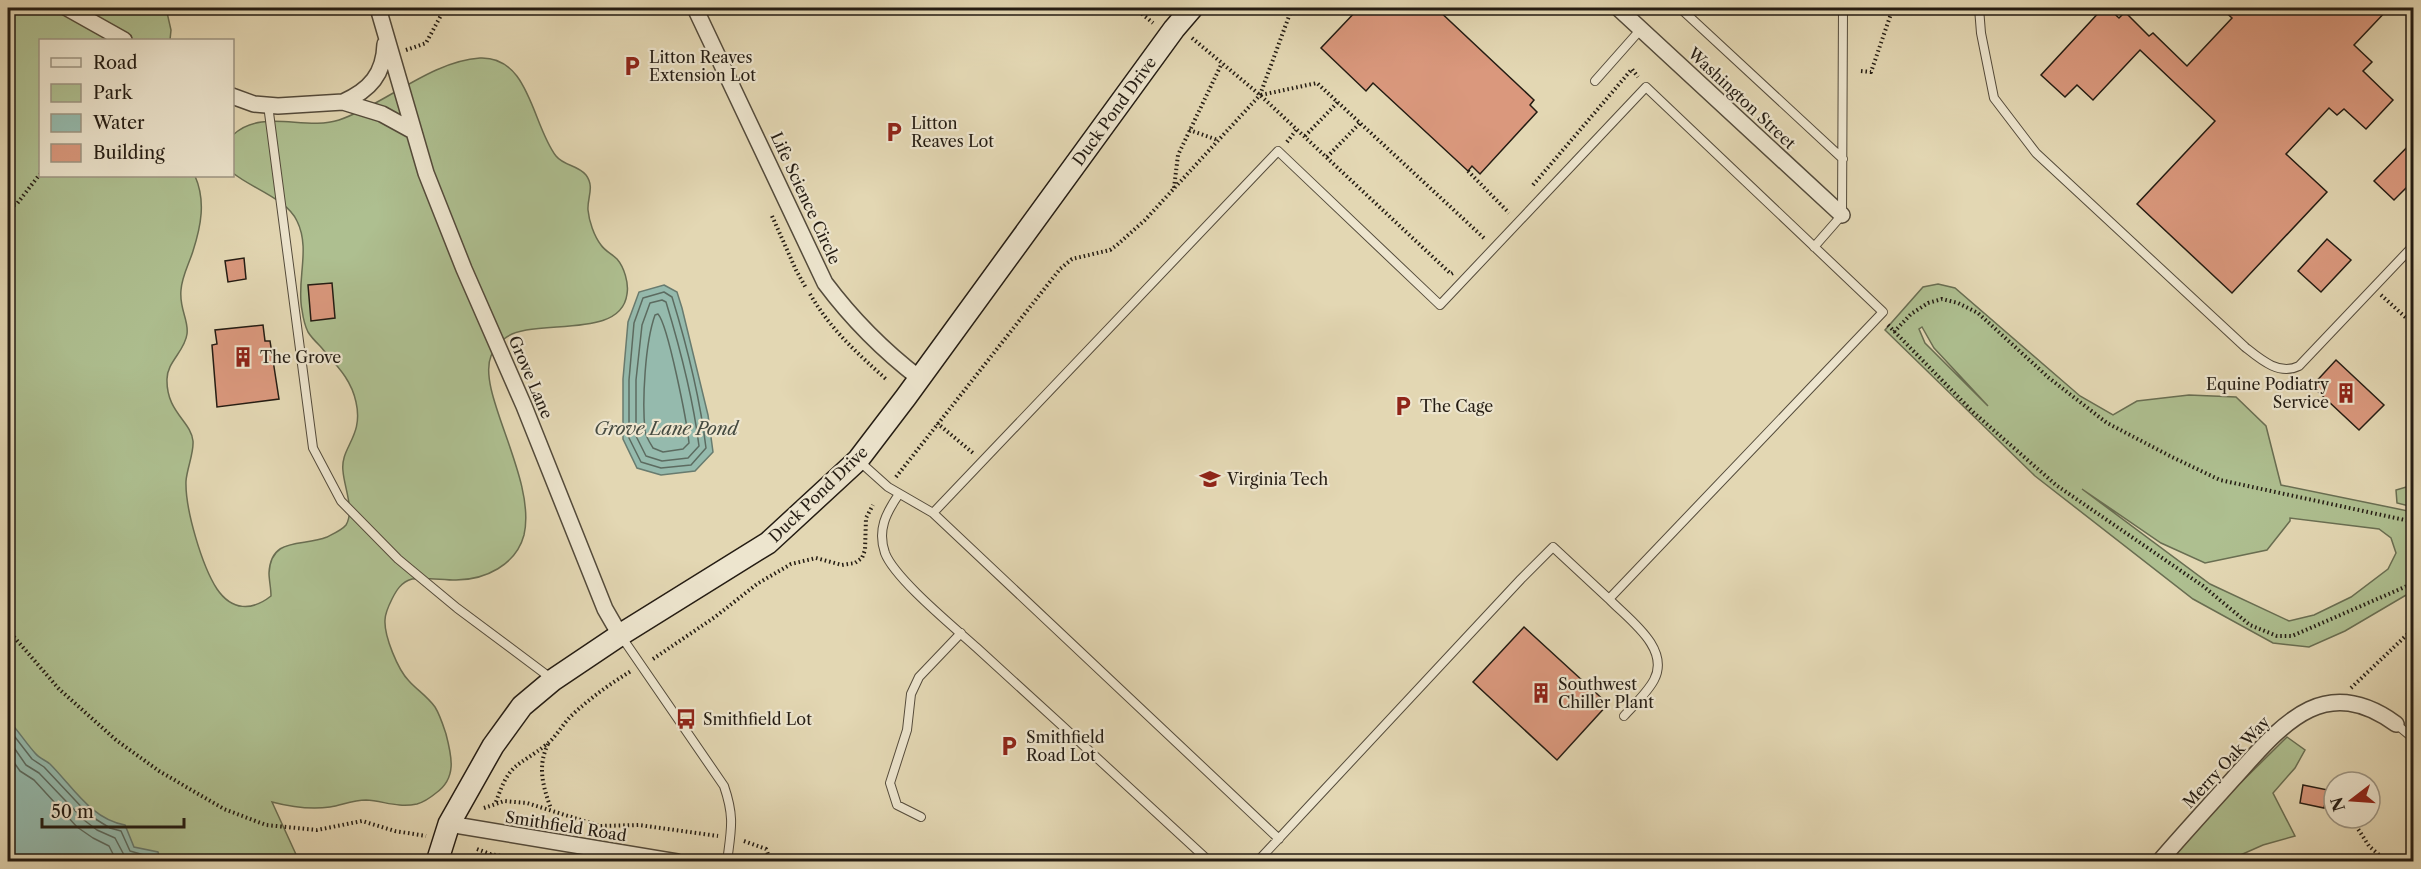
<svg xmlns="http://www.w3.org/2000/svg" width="2421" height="869" font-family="'Libre Caslon Text',serif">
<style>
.green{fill:#aebf90;stroke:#696e52;stroke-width:1.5;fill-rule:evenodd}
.water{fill:#95baad;stroke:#687b6f;stroke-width:1.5}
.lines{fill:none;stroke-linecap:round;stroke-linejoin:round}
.shore{stroke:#5c6b60;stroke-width:1.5}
.building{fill:#da987d;stroke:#241c13;stroke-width:1.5}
.lane-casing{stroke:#544b3b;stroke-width:10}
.street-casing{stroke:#544b3b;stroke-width:18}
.secondary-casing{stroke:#241c13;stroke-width:24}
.path{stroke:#241c13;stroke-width:4;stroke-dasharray:1.5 3;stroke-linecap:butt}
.lane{stroke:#ede5ce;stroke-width:8}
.street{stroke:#ede5ce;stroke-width:15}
.secondary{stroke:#ede5ce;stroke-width:21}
.labels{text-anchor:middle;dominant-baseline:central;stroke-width:4.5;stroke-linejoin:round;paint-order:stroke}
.poi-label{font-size:16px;fill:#241c13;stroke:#ede5ce;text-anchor:start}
.street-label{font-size:16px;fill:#241c13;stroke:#ede5ce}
.water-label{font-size:18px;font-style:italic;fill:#464b41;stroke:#ede5ce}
</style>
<rect width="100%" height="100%" fill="#e3d7b3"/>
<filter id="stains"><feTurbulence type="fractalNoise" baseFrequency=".00333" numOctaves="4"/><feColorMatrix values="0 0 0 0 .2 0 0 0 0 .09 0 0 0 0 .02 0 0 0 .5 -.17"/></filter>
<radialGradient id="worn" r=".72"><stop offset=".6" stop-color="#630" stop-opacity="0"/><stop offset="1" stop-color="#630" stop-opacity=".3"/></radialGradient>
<path class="green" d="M8,8H166L171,30L170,40H40V176H195C206,201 201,226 193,251C189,264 182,276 181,290C179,309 189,320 187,334C185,351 167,362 167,379C166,412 191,421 193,441C194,453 187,468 186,481C185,509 202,566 217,589C232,611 252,611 271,596C271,588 269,580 269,573C271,536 302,547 327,537C333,534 342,530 346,525C355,510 344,487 343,471C340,447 364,437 356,402C351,378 335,364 320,346C316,342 311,337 308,332C305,326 303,317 302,310C296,281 311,249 297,221C287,199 251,188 233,173V135C261,108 305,131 339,120C384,105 431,61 480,58C530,56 532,125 556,156C564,166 578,165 586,175C595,187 587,198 588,210C589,221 594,236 601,245C605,251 612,254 617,259C624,267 629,283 627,294C621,342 530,316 504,339C500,343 493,351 491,356C476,392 537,479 524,535C516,565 485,580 456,580C442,580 425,577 412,579C401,582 396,591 392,599C389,605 385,614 385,620C384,636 398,670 409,681C417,690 427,696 435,707C440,715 443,725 446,734C452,757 457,778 436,793C430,798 424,802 417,804C397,808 384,801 366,800C353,800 342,805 330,807C310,810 291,807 272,802L299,861H8Z
M1938,284L1955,288L2080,396L2113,415L2137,401L2189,395L2236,397L2266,426L2281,485L2413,512V591L2345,631L2309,647L2273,643L2193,599L2035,476L1885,330L1923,287ZM1922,327L1934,348L1988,406L1925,343L1919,329ZM2082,489L2161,543L2205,563L2267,550L2290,521V518L2379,529L2391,538L2396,553L2388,569L2351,597L2314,615L2289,621L2210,584Z
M2413,485V507L2397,503L2396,490Z
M2287,737L2305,750L2295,768L2273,793L2295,836L2263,845L2227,861L2169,862L2219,804Z"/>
<path class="water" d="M664,285L677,292L682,308L708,415L713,452L695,471L661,475L637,468L623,439V379L628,322L639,292Z
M8,720C18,730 25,742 35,753C39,758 45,760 50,764C73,787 91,819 125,825L134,847L158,852L160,861H8Z"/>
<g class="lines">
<path class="shore" d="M664,292L672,297C687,346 700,398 706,448L691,465L661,468L641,462L629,438V380L634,323L643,298Z
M662,300L666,302C680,348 693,398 699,446L688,458L662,461L646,456L636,436V380L642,325L650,303Z
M658,314C668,325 687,422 689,443L683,449L663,452L653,448C650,443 646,437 645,431C642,401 645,343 655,315Z
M8,728L32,759L44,767L89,815L110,828L121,831L130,851L151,857L154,862
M8,739L26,765L39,773L84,820L97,830L115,838L124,855L138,862
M8,754L20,771L34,780L77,827L93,838L109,846L117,862"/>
</g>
<path class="building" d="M1359,8H1436L1534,100L1530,105L1537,112L1480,174L1472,166L1468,171L1373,83L1366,91L1321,48Z
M2103,8H2108L2119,18L2125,12L2149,36L2153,33L2187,66L2232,18L2221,8H2389L2354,45L2372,62L2363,71L2393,100L2366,129L2344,109L2337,115L2329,108L2286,154L2327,192L2232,293L2137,204L2215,121L2140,50L2093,100L2077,85L2065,97L2041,75Z
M2414,140V180L2394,200L2374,181Z
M2327,239L2351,260L2321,292L2298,271Z
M244,258L246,279L228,282L225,261Z
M332,283L335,318L311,321L308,285Z
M263,325L265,341H270L279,399L217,407L212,345L217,344L215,330Z
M2336,360L2384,405L2359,430L2312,386Z
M1524,627L1608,704L1557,760L1473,682Z
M2303,785L2328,790L2324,808L2300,803Z"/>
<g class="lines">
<g class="lane-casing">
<path id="lane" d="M1680,8L1843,159
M1979,8L1981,33L1994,98L2036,153L2245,347C2260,359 2279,376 2299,366L2414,245
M1595,81L1641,29
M268,105L313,448L341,501L398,559L457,608L552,679
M1814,247L1842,215L1843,8
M859,461L888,487L933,513
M899,494C886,513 877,530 885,553C895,579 954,627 977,648C1055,719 1132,790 1210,862
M1609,599C1628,619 1671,648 1654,680C1647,693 1634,705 1624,716
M621,636L724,786C735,818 731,830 727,862
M2396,724L2414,739
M921,817L897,805L890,783L907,730L911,694L919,677L961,633
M1257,862L1311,804L1521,579L1553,547L1609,599L1883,312L1646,87L1440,305L1278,151L933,513L1279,839"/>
</g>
<g class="street-casing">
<path id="street" d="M67,8L124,40
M378,8L426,173L464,269L524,406L605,609L620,635
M695,8L825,283C852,319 884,351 919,378
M1618,8L1842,215
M232,96L254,104L278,106L343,102L382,114L413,131
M343,102C370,90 384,74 385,44
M449,824L677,862
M2159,862C2183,834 2208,807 2233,779C2281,726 2323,671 2396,724"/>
</g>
<g class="secondary-casing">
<path id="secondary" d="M437,862L449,824L493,746L522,706L553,680L620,635L768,543L858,460L906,397L1174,29L1192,8"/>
</g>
<path class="path" d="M1135,8L1153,23
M8,23L17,8
M1192,38L1260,95L1451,274L1453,273
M406,50L426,43L445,8
M1861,71L1871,72L1893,8
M1261,95L1317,83L1485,239
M1189,130L1218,140
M1305,136L1338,102
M1287,142L1297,129
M1327,157L1360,123
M1468,171L1509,213
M1533,185L1632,69L1638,77
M8,188L12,194L11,205
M1174,188L1178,155L1222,63
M8,215L11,205H16L40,174
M772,216L796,270L806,288
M810,294C831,330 857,353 887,380
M2381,295L2414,325
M1888,325L1973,412L2056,485L2203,586L2250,625L2277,636H2292L2414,583
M1894,332L1911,314L1928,303L1942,299L1958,303L1978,313L2049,378L2107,423L2172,457L2220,480L2414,522
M937,423L973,453
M896,477L1060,269L1072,259L1110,250L1117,245L1145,220L1260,95L1292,8
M8,630L59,689L116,740L159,771L224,809L266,825L317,830L362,821L395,831L426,836
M653,659L715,617L757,584L791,564L816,558L842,565L855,563L862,558L865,550L866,518L873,505
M2351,688L2414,628
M548,744C537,767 543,786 551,809
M2330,799L2334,801
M496,802C510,761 517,768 547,744C556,737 563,724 571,716C590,698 610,684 631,671
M484,808L504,801L527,803L600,826L639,825L718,836
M2351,818L2369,846L2387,862
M744,841L766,849L771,862
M477,849L490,854L534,862
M490,854L496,862"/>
<use href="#lane" class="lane"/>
<use href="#street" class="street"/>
<use href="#secondary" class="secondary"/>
</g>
<defs>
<g id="parking-bare" transform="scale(1.62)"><path d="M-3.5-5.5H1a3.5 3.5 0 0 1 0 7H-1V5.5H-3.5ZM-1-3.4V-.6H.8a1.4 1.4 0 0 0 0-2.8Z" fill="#8f2418" stroke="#ede5ce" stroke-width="2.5" paint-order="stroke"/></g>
<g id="building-bare" transform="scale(1.62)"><path d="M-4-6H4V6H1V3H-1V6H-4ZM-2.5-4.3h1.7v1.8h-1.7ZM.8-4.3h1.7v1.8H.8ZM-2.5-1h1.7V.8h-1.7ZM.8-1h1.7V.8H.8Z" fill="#8f2418" stroke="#ede5ce" stroke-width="2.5" paint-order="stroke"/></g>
<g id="university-bare" transform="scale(1.62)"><path d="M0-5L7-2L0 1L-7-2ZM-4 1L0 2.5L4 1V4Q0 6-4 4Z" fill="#8f2418" stroke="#ede5ce" stroke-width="2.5" paint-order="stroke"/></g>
<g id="bus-bare" transform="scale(1.62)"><path d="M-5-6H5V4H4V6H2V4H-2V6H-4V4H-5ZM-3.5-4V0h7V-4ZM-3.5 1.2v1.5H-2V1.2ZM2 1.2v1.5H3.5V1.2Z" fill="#8f2418" stroke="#ede5ce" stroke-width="2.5" paint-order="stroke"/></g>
</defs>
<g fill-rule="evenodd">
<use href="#parking-bare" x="632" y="66"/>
<use href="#parking-bare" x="894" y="132"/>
<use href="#building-bare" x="243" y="357"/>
<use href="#building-bare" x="2346" y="393"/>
<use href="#parking-bare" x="1403" y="406"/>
<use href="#university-bare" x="1210" y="479"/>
<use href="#building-bare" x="1541" y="693"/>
<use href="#bus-bare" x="686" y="719"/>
<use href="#parking-bare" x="1009" y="746"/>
</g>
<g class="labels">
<g class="poi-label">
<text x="649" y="57">Litton Reaves<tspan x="649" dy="18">Extension Lot</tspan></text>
<text x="911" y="123">Litton<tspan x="911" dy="18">Reaves Lot</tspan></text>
<text x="260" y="357">The Grove</text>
<text x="2329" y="384" text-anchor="end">Equine Podiatry<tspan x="2329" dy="18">Service</tspan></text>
<text x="1420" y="406">The Cage</text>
<text x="1227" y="479">Virginia Tech</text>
<text x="1558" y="684">Southwest<tspan x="1558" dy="18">Chiller Plant</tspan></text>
<text x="703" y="719">Smithfield Lot</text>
<text x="1026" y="737">Smithfield<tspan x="1026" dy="18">Road Lot</tspan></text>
</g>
<g class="street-label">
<text transform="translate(1742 98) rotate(43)">Washington Street</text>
<text transform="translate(1114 111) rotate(-54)">Duck Pond Drive</text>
<text transform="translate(806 198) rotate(65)">Life Science Circle</text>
<text transform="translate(531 377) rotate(67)">Grove Lane</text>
<text transform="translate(818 494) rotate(-44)">Duck Pond Drive</text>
<text transform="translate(2226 762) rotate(-47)">Merry Oak Way</text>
<text transform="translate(566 826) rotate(9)">Smithfield Road</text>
</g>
<g class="water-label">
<text x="666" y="429">Grove Lane Pond</text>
</g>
</g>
<rect width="2421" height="869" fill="none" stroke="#e3d7b3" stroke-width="30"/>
<rect x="9" y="9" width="2403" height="851" fill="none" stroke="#241c13" stroke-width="3"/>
<rect x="15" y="15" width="2391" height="839" fill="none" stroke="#241c13" stroke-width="1.5"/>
<rect x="39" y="39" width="195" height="138" fill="#ede5ce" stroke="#9d9583" stroke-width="1.5"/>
<rect x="51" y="58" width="30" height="9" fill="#ede5ce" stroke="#9d9583" stroke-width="1.5"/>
<text x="93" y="69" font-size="18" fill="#241c13">Road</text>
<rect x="51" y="84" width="30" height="18" fill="#aebf90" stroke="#9d9583" stroke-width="1.5"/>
<text x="93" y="99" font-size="18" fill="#241c13">Park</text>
<rect x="51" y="114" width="30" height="18" fill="#95baad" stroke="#9d9583" stroke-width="1.5"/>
<text x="93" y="129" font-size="18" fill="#241c13">Water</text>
<rect x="51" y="144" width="30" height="18" fill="#da987d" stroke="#9d9583" stroke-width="1.5"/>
<text x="93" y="159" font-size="18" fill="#241c13">Building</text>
<g transform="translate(2352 800) rotate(253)"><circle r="28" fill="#ede5ce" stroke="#9d9583" stroke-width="1.5"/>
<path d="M0-4.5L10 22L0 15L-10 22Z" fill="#8f2418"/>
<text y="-9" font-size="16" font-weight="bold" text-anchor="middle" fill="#241c13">N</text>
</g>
<path d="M42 818v9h142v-9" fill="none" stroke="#241c13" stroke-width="3"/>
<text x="51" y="818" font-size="18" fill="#241c13" stroke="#ede5ce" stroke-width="4.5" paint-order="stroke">50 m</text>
<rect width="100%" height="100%" filter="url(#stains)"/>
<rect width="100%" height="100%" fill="url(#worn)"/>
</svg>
